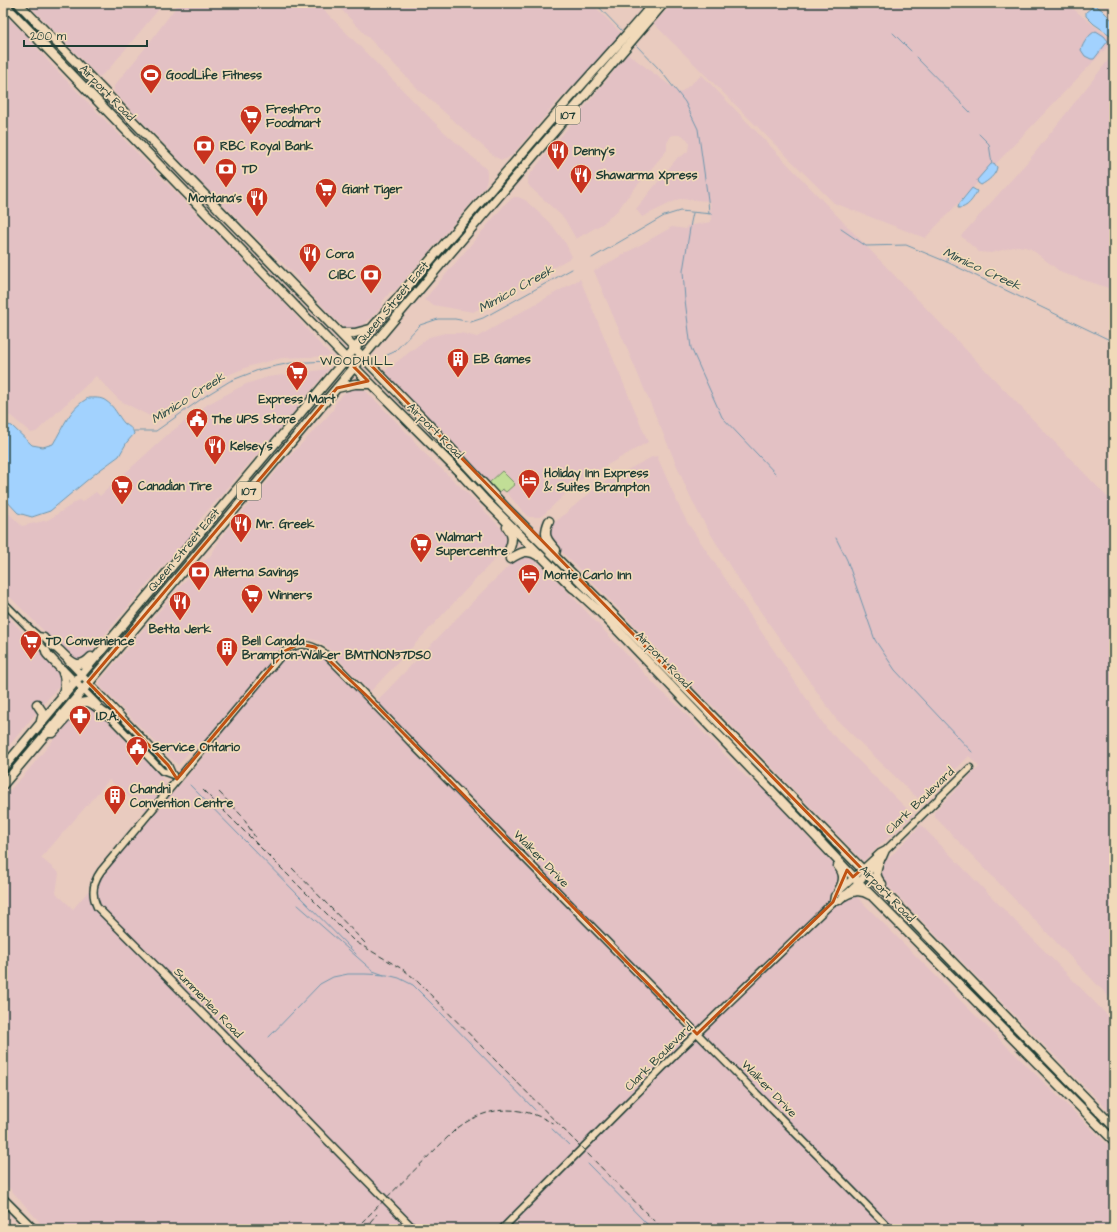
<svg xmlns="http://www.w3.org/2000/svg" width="1117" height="1232" font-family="'Architects Daughter',sans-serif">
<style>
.built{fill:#e3c1c4}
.green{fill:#c1de96;stroke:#708e65}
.water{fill:#a2d2fe;stroke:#6e96ad}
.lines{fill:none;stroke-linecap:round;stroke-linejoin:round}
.stream{stroke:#6e96ad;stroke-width:1}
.minor-casing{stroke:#1f3d34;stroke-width:9}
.major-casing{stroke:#1f3d34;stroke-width:11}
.minor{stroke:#f1dab9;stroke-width:6}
.major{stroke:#f1dab9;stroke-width:8}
.rail{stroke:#1f3d34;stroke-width:1;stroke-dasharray:6 3;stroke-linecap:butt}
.marked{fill:none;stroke:#c05314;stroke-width:3;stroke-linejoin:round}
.labels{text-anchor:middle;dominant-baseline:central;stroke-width:3.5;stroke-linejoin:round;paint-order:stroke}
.shield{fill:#f1dab9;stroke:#5e6c5c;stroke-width:1}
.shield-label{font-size:11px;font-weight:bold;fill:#1f3d34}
.poi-label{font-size:12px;font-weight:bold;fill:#1f3d34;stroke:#f1dab9;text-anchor:start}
.street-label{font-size:12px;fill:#1f3d34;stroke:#f1dab9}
.water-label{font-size:13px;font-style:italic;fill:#2c4c48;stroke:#f1dab9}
.neighbourhood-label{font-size:13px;letter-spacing:1px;fill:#1f3d34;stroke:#f1dab9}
</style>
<rect width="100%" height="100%" fill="#e9cbbf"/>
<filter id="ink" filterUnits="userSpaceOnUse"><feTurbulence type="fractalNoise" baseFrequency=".025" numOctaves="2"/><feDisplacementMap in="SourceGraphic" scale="8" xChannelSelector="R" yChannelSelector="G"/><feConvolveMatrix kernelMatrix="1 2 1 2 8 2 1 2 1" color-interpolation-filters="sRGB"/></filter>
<g filter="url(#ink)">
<path class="built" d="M27,3H164L109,69L99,77Z
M179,3H317L442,130L486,169L487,173V180L484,188L395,291L390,292L383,301L382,306L364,325L356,329H351L343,327L340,324L309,292L302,282L205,186L114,92V86L146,47Z
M335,3H591L621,33L579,80L556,103L512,155L506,159L502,160L495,157L418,89Z
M673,3H1066L1113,41L925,238L834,203L654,24Z
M3,13L27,36L48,61L97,112L288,307L316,340L332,356L282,358L250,366L213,381L188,397L159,421L119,400L96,376L36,432L31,433L11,416L3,417Z
M1114,53V293L1106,287L1062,273L1031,249L1025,247L1017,246L991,253L979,252L961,236L1029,160Z
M628,54L680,93L702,75L1114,504V1002L934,816V812L979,767L969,756L924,802L914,795L836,719L737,578L699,514L688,492L594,271L672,227L686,229L687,226L711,222L710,201L679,199L642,217L636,209L678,157L682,156L688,151L689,144L688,140L682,135H674L671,136L667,143V150L625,200L618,210L602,224L576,239L564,218L530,187L528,184V177L531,173Z
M514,197H518L525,200L552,225L566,244L572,257L473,312L433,305L424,300L507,202Z
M580,279L648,442L579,481L541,517H530L527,516L506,492L515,484L503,471L489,483L456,445L391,378L385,371L429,337L445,333H461L477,337Z
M329,369L302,401L289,418L201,518L189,538L160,569L84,659L77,660L71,658L3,590V508L22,526L48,520L79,500L82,502L96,492L100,496L167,435L208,404L246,384L268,377Z
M357,388L366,391L412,438L420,449L465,491L506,533L509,537L507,546L370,692L325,645L316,640L306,638L296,639L288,643L276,653L267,665L273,671L286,656L297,651L309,650L320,655L329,663L371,707L483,591L518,557L520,556H530L564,588L659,689L676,704L747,778L764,790L786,812L810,840L837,868L840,879L855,895L976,1016L1114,1151V1229H46L3,1181V797L26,773L78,710L82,706H88L94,708L159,774L166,783L165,787L146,810L109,780L41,858L59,873L56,893L73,909L207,753L195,745L178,765L100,686V681L201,562L209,558L219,542L220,539L285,461L327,417L333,410L335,404L343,394L350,389Z
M657,456L678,504L687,522L827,729L913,815L863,861L611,601L553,543L549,533L551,526L581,500L608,480L652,457Z
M3,611L59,672L62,682L3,753Z
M921,825L1114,1022V1116L883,881L880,876L881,866Z"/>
<path class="green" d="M502,471L515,484L506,492L502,489L498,493L489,483Z"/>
<path class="water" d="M1095,5L1102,10L1114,22V34L1113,36L1110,35L1094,24L1086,16V12Z
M1096,31L1104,36L1108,41L1094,59H1091L1085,56L1081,50C1083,43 1089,34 1096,31Z
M994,163L997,167C996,175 988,181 981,185L978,183L977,180L991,164Z
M972,188L977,191C974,198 967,209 958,208L959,204Z
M88,398C94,398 101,397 106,401C114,406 118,416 124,423C129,427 133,428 134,434L127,442L119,456L97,472L50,511L32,517L18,513L3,497V424L12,426L32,445L43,447L53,444C64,426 69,409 88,398Z"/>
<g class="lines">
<path class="stream" d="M595,3L624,33
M893,33L911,51
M635,44L660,70L685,102L698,129L708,200L709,214
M916,57L970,112
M979,134L989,144L992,164
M693,213L691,222L683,271L685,300L691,348L722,417L776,474
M841,229L866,246L906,245L947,262L1114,342
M592,258L664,216L680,211L712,214
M947,262L948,248
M385,356L394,352L420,325L438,319H455L471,322L483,318L572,269
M134,431H156L207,395L230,381L261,369L291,363L327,361
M836,538L847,560L875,640L895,670L972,752
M190,785L356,954
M298,905L373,971L384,975
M269,1037L320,984L333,977L348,974H365L387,975L399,978L413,985L443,1015L535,1110
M552,1129L569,1145
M588,1164L652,1229"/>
<g class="minor-casing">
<path id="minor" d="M3,602L30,629L38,636L44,637L54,648
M38,636V642L48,653
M68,661L168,765L172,774
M63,669L98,705
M106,713L162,771L173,775
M833,902L834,896L880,853L886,850L970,768
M414,1229C308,1122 204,1013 97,907C91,894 93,882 101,871L285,651C299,642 308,643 323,652C355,683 385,716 416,748C574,908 732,1068 890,1229
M502,1229L684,1046L833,902L839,901L854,887L883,857L886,850"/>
</g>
<g class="major-casing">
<path id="major" d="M3,3L361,374L461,474L484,499L573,588L576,590L600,612L797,817L861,885L1114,1141
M18,3L434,430L506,508L604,605L1114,1127
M340,333H355L370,329
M337,388L355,384H371
M549,521C543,535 546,539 556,550L555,554
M507,527C513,535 513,541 509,550
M510,559C520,553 528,548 538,556
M52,645C65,651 74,676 91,657
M46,651L47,654L62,670C66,679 66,687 62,695
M37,704L43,713L41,721
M46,733H53L74,709C90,692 97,711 109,716
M3,768L371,329L569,99L620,42L654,3
M3,785L441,264L664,3
M880,860C876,870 874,876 882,884
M838,866C845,874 844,881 839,890
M844,896C853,891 860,889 870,895
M3,1199L33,1229"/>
</g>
<use href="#minor" class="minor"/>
<use href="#major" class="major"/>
<path class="rail" d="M203,790L354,941L404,970L415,979L662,1229
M219,792L242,816L255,837
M292,868L365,943
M355,1229L455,1130C486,1105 521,1104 554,1124
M364,1229L377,1214"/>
</g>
</g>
<path class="marked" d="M363,357L862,869L853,877L847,870L833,902L697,1034L368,697L315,647L299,644L285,651L177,779L168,765L88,682L337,388L368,381L354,367Z"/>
<defs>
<g id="stadium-pin" transform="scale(1.15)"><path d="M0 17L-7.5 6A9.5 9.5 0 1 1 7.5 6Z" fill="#c8321e" stroke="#f1dab9"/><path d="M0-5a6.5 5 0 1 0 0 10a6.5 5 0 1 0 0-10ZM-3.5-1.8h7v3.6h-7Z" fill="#fff"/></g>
<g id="supermarket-pin" transform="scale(1.15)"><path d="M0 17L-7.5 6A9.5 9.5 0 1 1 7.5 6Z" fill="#c8321e" stroke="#f1dab9"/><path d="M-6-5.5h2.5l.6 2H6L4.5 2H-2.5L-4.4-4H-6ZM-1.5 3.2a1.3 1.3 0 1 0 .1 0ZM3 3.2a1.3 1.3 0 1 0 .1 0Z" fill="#fff"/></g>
<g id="bank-pin" transform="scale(1.15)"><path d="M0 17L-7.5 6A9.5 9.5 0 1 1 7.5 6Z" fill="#c8321e" stroke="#f1dab9"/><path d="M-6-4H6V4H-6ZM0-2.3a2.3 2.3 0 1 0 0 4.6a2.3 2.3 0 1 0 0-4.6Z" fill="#fff"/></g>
<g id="restaurant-pin" transform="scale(1.15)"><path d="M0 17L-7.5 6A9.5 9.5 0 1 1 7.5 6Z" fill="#c8321e" stroke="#f1dab9"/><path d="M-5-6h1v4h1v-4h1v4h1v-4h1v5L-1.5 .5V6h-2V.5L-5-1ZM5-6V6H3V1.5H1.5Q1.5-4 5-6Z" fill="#fff"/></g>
<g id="building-pin" transform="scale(1.15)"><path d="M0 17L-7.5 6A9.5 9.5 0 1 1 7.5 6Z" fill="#c8321e" stroke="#f1dab9"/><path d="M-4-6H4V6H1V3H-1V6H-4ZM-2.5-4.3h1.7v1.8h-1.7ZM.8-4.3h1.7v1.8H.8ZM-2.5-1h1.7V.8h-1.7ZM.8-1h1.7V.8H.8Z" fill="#fff"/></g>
<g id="civic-pin" transform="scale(1.15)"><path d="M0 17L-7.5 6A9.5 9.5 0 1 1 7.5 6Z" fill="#c8321e" stroke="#f1dab9"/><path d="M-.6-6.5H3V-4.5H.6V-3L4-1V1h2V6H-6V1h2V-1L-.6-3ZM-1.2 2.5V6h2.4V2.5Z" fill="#fff"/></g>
<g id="hotel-pin" transform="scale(1.15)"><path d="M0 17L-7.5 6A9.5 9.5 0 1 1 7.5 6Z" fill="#c8321e" stroke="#f1dab9"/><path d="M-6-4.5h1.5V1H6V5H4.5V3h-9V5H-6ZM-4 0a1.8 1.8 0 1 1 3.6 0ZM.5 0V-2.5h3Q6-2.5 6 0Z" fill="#fff"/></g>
<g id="pharmacy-pin" transform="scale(1.15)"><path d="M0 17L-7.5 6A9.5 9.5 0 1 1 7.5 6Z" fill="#c8321e" stroke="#f1dab9"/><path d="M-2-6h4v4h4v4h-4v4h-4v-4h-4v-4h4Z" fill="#fff"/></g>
</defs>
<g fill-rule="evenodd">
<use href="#stadium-pin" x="151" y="75"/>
<use href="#supermarket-pin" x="251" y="116"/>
<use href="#bank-pin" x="204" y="146"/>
<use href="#restaurant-pin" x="558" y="151"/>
<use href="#bank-pin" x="226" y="169"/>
<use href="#restaurant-pin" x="581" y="175"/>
<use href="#supermarket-pin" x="326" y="189"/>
<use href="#restaurant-pin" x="257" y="198"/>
<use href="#restaurant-pin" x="310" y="254"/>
<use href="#bank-pin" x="371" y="275"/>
<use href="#building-pin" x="458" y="359"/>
<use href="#supermarket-pin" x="297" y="372"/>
<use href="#civic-pin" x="197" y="419"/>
<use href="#restaurant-pin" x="215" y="446"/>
<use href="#hotel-pin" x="529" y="480"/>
<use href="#supermarket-pin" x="122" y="486"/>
<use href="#restaurant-pin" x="241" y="524"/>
<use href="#supermarket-pin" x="421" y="544"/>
<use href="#bank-pin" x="199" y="572"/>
<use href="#hotel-pin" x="529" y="575"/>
<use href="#supermarket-pin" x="252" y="595"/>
<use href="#restaurant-pin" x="180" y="602"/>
<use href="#supermarket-pin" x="31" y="641"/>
<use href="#building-pin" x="227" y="648"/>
<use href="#pharmacy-pin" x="80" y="716"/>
<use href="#civic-pin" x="137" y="747"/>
<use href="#building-pin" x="115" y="796"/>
</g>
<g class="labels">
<g class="shield">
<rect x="556" y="106" width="24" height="18" rx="3"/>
<rect x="237" y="482" width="24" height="18" rx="3"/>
</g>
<g class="shield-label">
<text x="568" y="115">107</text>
<text x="249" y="491">107</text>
</g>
<g class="poi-label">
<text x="166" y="75">GoodLife Fitness</text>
<text x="266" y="109">FreshPro<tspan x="266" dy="14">Foodmart</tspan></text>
<text x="220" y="146">RBC Royal Bank</text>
<text x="574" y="151">Denny's</text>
<text x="242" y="169">TD</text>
<text x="596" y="175">Shawarma Xpress</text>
<text x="342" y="189">Giant Tiger</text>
<text x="242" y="198" text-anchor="end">Montana's</text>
<text x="326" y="254">Cora</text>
<text x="356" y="275" text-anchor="end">CIBC</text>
<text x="474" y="359">EB Games</text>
<text x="297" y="399" text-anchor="middle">Express Mart</text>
<text x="212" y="419">The UPS Store</text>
<text x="230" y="446">Kelsey's</text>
<text x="544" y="473">Holiday Inn Express<tspan x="544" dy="14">&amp; Suites Brampton</tspan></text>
<text x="138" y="486">Canadian Tire</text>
<text x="256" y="524">Mr. Greek</text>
<text x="436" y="537">Walmart<tspan x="436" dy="14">Supercentre</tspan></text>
<text x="214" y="572">Alterna Savings</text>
<text x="544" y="575">Monte Carlo Inn</text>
<text x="268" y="595">Winners</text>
<text x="180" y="629" text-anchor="middle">Betta Jerk</text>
<text x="46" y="641">TD Convenience</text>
<text x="242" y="641">Bell Canada<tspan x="242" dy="14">Brampton-Walker BMTNON37DS0</tspan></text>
<text x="96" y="716">I.D.A.</text>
<text x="152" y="747">Service Ontario</text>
<text x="130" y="789">Chandni<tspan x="130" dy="14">Convention Centre</tspan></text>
</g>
<g class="street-label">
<text transform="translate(107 93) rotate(46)">Airport Road</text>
<text transform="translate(393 303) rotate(-50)">Queen Street East</text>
<text transform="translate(435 431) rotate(45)">Airport Road</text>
<text transform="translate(184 550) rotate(-50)">Queen Street East</text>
<text transform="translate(663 660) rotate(46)">Airport Road</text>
<text transform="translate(920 801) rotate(-44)">Clark Boulevard</text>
<text transform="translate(541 859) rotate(46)">Walker Drive</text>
<text transform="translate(887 894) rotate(46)">Airport Road</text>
<text transform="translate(208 1003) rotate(46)">Summerlea Road</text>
<text transform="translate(659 1057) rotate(-45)">Clark Boulevard</text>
<text transform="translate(769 1089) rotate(46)">Walker Drive</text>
</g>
<g class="water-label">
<text transform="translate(982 269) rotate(25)">Mimico Creek</text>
<text transform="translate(516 289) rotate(-29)">Mimico Creek</text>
<text transform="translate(188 398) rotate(-32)">Mimico Creek</text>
</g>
<g class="neighbourhood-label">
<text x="357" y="361">WOODHILL</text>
</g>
</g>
<rect width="1117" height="1232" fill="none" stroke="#f1dab9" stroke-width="16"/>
<rect x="8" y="8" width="1101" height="1216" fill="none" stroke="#1f3d34" stroke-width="1.5" filter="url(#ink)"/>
<path d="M24 40v6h123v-6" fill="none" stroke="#1f3d34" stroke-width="2"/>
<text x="30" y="40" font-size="12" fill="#1f3d34" stroke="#f1dab9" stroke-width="3" paint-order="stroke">200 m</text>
</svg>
